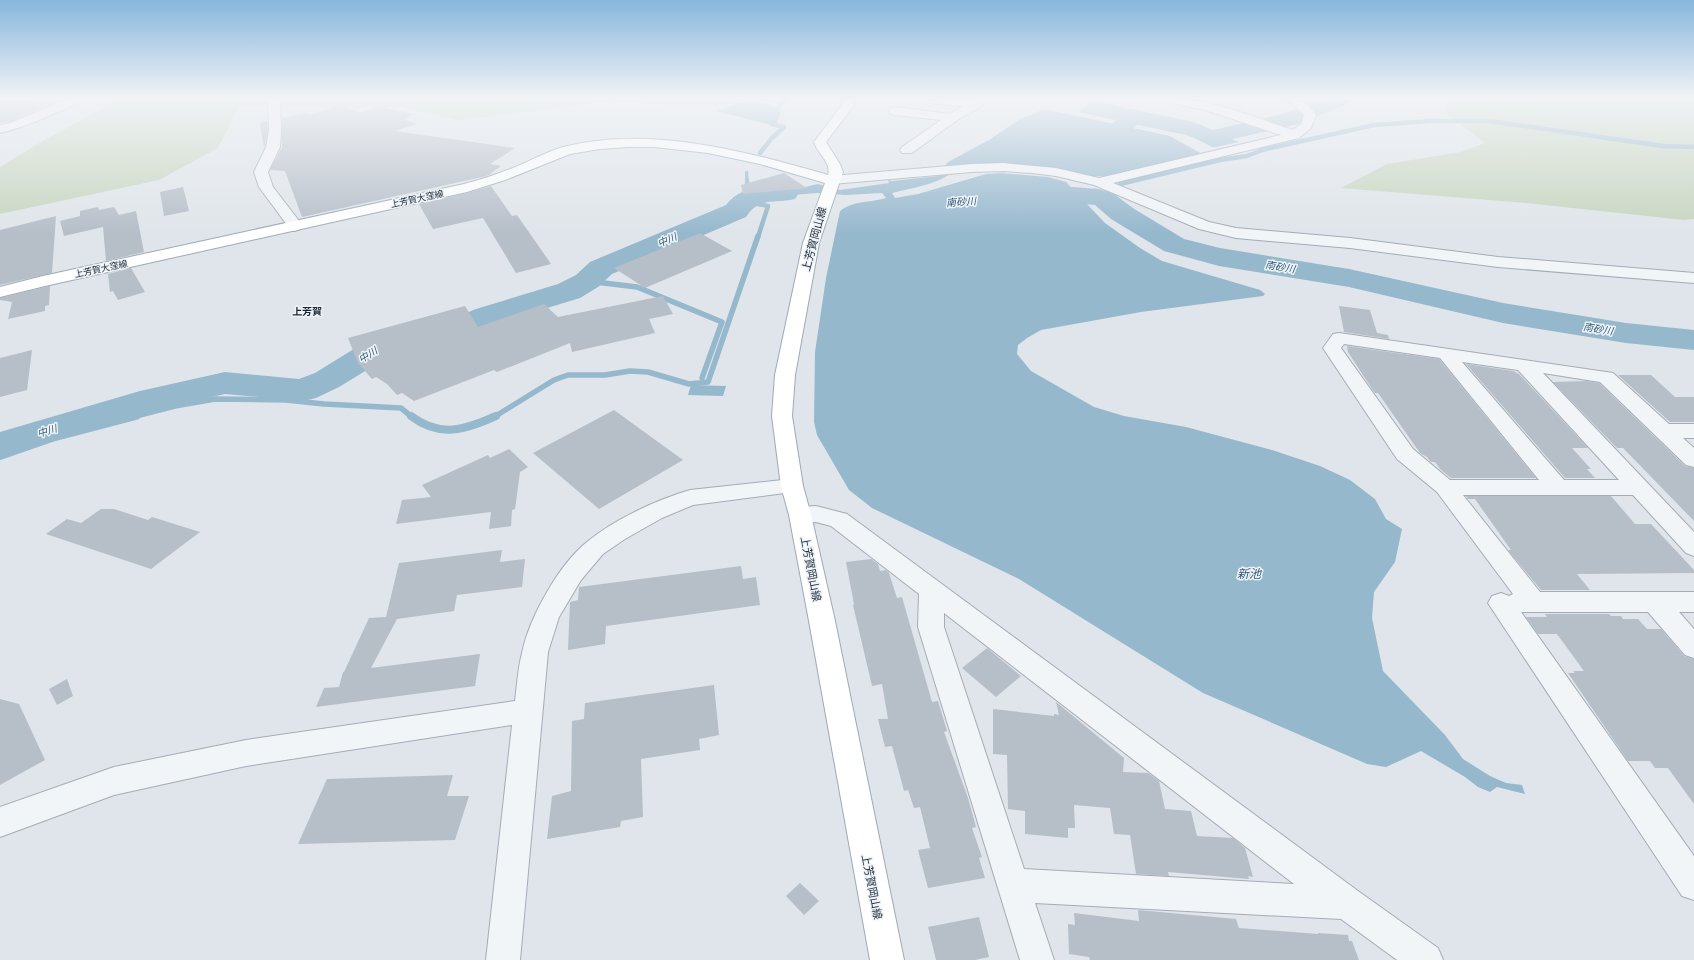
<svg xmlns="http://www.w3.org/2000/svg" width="1694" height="960" font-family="'DM Sans','Noto Sans JP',sans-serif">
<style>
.green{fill:#c7d5bf}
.water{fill:#96b8cd}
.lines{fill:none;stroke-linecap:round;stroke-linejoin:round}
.stream-far2{stroke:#96b8cd;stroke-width:4.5}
.stream-far1{stroke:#96b8cd;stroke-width:5.5}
.stream{stroke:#96b8cd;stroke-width:8}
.river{fill:#96b8cd;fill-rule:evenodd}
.building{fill:#b6bec8}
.minor-casing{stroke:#a4acb5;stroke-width:2}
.major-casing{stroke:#9daab7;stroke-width:2}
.minor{fill:#f2f5f8;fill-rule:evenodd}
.major{fill:#fff;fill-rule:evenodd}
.labels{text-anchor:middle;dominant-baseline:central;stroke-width:3;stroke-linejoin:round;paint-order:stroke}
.far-street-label{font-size:9px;fill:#263443;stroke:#eff3f7}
.far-water-label{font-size:10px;font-style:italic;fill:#2c597b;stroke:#eff3f7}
.far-neighbourhood-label{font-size:10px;font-weight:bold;fill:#192533;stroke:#eff3f7}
.street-label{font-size:11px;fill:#263443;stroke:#eff3f7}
.water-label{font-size:12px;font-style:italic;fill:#2c597b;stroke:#eff3f7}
</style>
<rect width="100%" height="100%" fill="#dfe5ea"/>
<path class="green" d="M120,99H793L786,105L757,100L727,104L671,105L611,101L458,120L404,107H239L218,148L159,180L0,214V167L41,142Z
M1442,99H1694V219L1684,220L1526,203L1341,188L1387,164L1461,152L1485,143L1447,114Z"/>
<path class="water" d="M1093,100L1191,123L1215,132H1224L1229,135L1227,137L1239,142L1216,147H1212L1185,133L1181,134L1078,112Z
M753,101C762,103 777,105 781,113L776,124L778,127L717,111L736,104Z
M1044,109L1170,136L1202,154L1109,176H1091L1055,168L961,165C943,184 916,187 892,193L895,198L918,194L986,174L1001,173L1048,177L1066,182L1105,223L1140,248L1162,261L1260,290L1265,294L1263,296L1141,312L1041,330L1027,338L1018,345L1017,354L1031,371L1094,407L1124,416L1186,427L1272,450L1320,466L1350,480L1375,499L1386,519L1402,529L1395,562L1374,592L1372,618L1383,671L1445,735L1463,759L1490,776L1506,783L1522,785L1525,794L1497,787L1490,792L1478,787L1465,777L1421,751L1386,767L1367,764L1203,693L1019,579L872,508L849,490L817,435L814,422L815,352L826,278L840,211C854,200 871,203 886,198L882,193L845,195L817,193L757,198L747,202L740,207L741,211L736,209L735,205L738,202L733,200L745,194V171H748L750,189L761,192L788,191L818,184L840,190L889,183L888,180L892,181L938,176L944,167L948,162L989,140L1020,119Z
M1094,188C1129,197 1156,232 1188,245C1201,250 1214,251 1227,252L1225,265C1214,262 1202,261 1192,257C1154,243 1124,222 1096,194L1094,190Z
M691,385L726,386L723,396L688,395Z"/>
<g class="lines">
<path class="stream-far2" d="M776,110L784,99
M760,153L772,138L784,127L772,124
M1120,184L1220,160L1247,156L1262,150L1374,125L1430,121H1489L1663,146L1694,147
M743,201L768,206L758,237"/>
<path class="stream-far1" d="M587,281L637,287L722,322L702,378
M132,417L175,406L215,399L286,400L324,404L401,408L412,417
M494,417L554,380L568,375H605L630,371L648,372L689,384L708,382L758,236"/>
<path class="stream" d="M411,416C440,438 465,430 496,416
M0,456L52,438L136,416"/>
<path class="river" d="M1320,99H1350L1347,104L1298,124L1211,144L1178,132L1138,124L1130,133L1070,146L1062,144L1058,139L1062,134L1114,123L1125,111L1133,109L1193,122L1213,130L1283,114Z
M786,185L795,187L799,193L795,199C774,204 760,196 746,217L612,274L598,287L580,298L498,323L461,339L393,354L339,387L316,398L303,401L225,394L162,408L0,457V432L140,391L225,372L299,379L315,373L370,339L440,324L476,309L558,284L576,275L590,262L726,205C740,186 764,186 786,185Z
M1073,187L1098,189L1113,193L1131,207L1184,239L1220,248L1349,269L1503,303L1626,323L1694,330V350L1626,343L1503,323L1349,287L1219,266L1164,251L1111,219L1095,205L1073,203L1024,206L1015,204L1011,198L1015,192L1024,190Z"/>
</g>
<path class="building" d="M0,99L54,102L10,122L0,123Z
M339,105L361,113L378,106L413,114L408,116L411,117L404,119L417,124L395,131L515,148L490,164L501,166L489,175L482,177L302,217L285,171L270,170L282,147V118L308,113L310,115Z
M267,121L268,131L264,148L260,123Z
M784,173L807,188L743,194L741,185Z
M491,186L512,216L517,215L551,264L516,273L483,218L433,229L419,204L467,193Z
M183,187L189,211L164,216L160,192Z
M98,207L99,210L114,207L119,215L136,211L144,252L106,261L103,227L64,236L60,221L80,216V211Z
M56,216L52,273L0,285V230Z
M700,233L732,251L645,288L614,268Z
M131,268L145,292L118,300L113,291L110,292L108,274Z
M50,286L49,305L45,306V311L8,319L12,302L0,300V298Z
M663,296L673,314L649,319L655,333L572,352L570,343L497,372L494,370L414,401L402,393L397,395L387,384L376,377L372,379L358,363L348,338L465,306L478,327L544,304L558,317Z
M1339,306L1370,310L1377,333L1388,335L1389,339L1344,332Z
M1347,346L1439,359L1536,478H1451L1441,470L1435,462H1431L1427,457L1420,453L1378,393H1375L1372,389L1348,352Z
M32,350L27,390L0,397V358Z
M1466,364L1513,371L1519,374L1588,448H1572L1591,469H1587L1595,478H1565Z
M1618,375H1651L1675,397H1694V422H1670Z
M1586,381L1599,383L1685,466L1694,468V521L1626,451L1623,448H1617L1553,382Z
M614,410L683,460L599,509L533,453Z
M509,449L528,467L520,472L515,509L512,510L511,526L489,529L491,512L396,524L402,500L431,497L422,485L488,455L490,458Z
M1466,496H1611L1635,524H1651L1694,570V573L1577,574L1590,590H1541L1508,550H1511L1475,499H1468Z
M101,509H114L148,520L152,517L200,532L151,569L46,534L67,519L81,523Z
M502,550L500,562L525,559L522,587L457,595L454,611L397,619L371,668L480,654L475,686L316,707L324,688L339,687L343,672H344L369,618L386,617L399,563Z
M871,559L878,564L880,571L886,570L889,573L897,598L902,597L932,702L938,701L947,731L944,732L968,798L976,827L972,828L982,857L979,858L985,878L928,888L918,850L930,848L920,807L914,808L908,790L904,791L892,746L885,747L878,719H888L882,684L872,686L853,605L854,604L846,562Z
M741,566L743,579L756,577L760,605L606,626L605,644L568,650L570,602L578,600L579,587Z
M1545,614H1609L1611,616H1621L1623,619H1638L1647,629H1661L1684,656L1694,659V804L1668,768H1655L1650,761H1628L1568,673H1575L1573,671H1584L1557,634H1538L1526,617H1547Z
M987,648L1021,676L996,697L962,668Z
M67,679L73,696L57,705L49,689Z
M714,685L719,735L699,739L700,750L641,759L643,817L621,821L620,827L547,839L552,796L571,791L572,721L584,719L585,703Z
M0,699L19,704L45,760L0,785Z
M1056,702L1124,758L1123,772L1148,773L1159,781L1165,809L1191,811L1197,836L1233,838L1245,848L1253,877L1248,876L1249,879L1168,872L1169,876L1136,874L1130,835L1114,834L1110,808L1074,805L1075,828H1068V838L1025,834V811L1008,809L1007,755L993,754V709L1054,716V714L1059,715Z
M453,775L447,796H469L455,840L298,844L327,779Z
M800,883L819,901L804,915L786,896Z
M1138,910L1236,919L1239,928L1318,934V933L1348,935L1349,941H1352L1359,960H1090L1089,957L1069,954L1068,924L1075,925L1074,913L1139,921Z
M979,917L989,957L975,960H936L928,927Z"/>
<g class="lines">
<g class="minor-casing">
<path id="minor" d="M68,99H84L82,102C56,112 28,127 0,133V125L10,123Z
M268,99H280L281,131L280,147L268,172L273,187L303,226L300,229L295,231L290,229L259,187L254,172L266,147L269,131Z
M923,99H985L980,107L956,121L912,153H902L900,150L902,147L941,120L895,115L891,114L889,111L891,108L895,107L950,114L963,106L929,103L925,102Z
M1165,99C1209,97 1252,117 1293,130L1301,124L1304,115L1297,108L1285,99C1302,99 1306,101 1316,115L1311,128L1299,138L1113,183L1209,222L1236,228L1350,238L1498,257L1694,273V283L1498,267L1350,248L1236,238L1199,229L1094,185L1056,176L1032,173L1003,171L972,172L832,184L827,183L825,180L827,177L832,176L972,164L1003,163L1056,168L1099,178L1281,135L1205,110L1167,102Z
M1339,333L1613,373L1669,424H1694V438H1683L1694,448V467L1686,465L1600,382L1543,373L1694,532V556L1686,553L1633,495H1463L1540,592H1694V612H1679L1694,629V658L1685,655L1648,612H1521L1694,856V900L1682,896L1488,603L1492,596L1501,593L1509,596L1513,594L1437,492L1397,459L1323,348L1333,334ZM1344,344L1440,358L1539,480H1450L1413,449L1341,348ZM1462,362L1518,370L1619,480H1564Z
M792,479L800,481L803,486L800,491L693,505L662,518L625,539L603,554L581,580L559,617L548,652L520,960H486L512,725L246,766L114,795L0,837V807L114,767L246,740L515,701C517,685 518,668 522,653C529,618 559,564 587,542C615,519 656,500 690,490Z
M816,506L847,514L1358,891L1438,948L1443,960H1397L1341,919L1035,903L1054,960H1020L918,627L919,594L831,526L816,522L800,523L792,521L789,515L792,509L800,507ZM944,613L1294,884L1024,869L944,627Z"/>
</g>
<g class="major-casing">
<path id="major" d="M841,99H853L854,105L826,142L840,164L843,172L819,243L795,375L792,416L803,486L811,515L835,621L904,960H870L809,621L789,515L781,486L772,416L775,375L803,243L825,183L760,164L708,153L654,147H627L600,149L570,154L505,180L467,192L45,286L0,297V287L43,276L464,184C481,180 497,174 513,168C530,161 546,152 563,147C652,125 743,151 828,175C832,163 817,153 814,142L842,105Z"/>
</g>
<use href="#minor" class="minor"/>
<use href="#major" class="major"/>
</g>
<linearGradient id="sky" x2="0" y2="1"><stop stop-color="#87b6dd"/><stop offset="0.42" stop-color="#f1f3f6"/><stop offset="1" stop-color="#f1f3f6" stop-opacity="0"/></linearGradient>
<rect width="1694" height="233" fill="url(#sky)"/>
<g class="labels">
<g class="far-street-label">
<text transform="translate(417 199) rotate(-12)">上芳賀大窪線</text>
<text transform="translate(101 269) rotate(-12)">上芳賀大窪線</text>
</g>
<g class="far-water-label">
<text transform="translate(961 202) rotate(-4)">南砂川</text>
<text transform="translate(667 240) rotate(-23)">中川</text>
<text transform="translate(1280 267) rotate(9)">南砂川</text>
<text transform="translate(1598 329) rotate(9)">南砂川</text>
<text transform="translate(368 355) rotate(-32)">中川</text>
<text transform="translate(47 431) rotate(-17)">中川</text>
</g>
<g class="far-neighbourhood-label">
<text x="307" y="311">上芳賀</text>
</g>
<g class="street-label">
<text transform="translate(814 239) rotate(-75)">上芳賀岡山線</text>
<text transform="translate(811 569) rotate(79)">上芳賀岡山線</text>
<text transform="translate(872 887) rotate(79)">上芳賀岡山線</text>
</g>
<g class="water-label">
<text x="1249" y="574">新池</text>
</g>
</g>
</svg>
